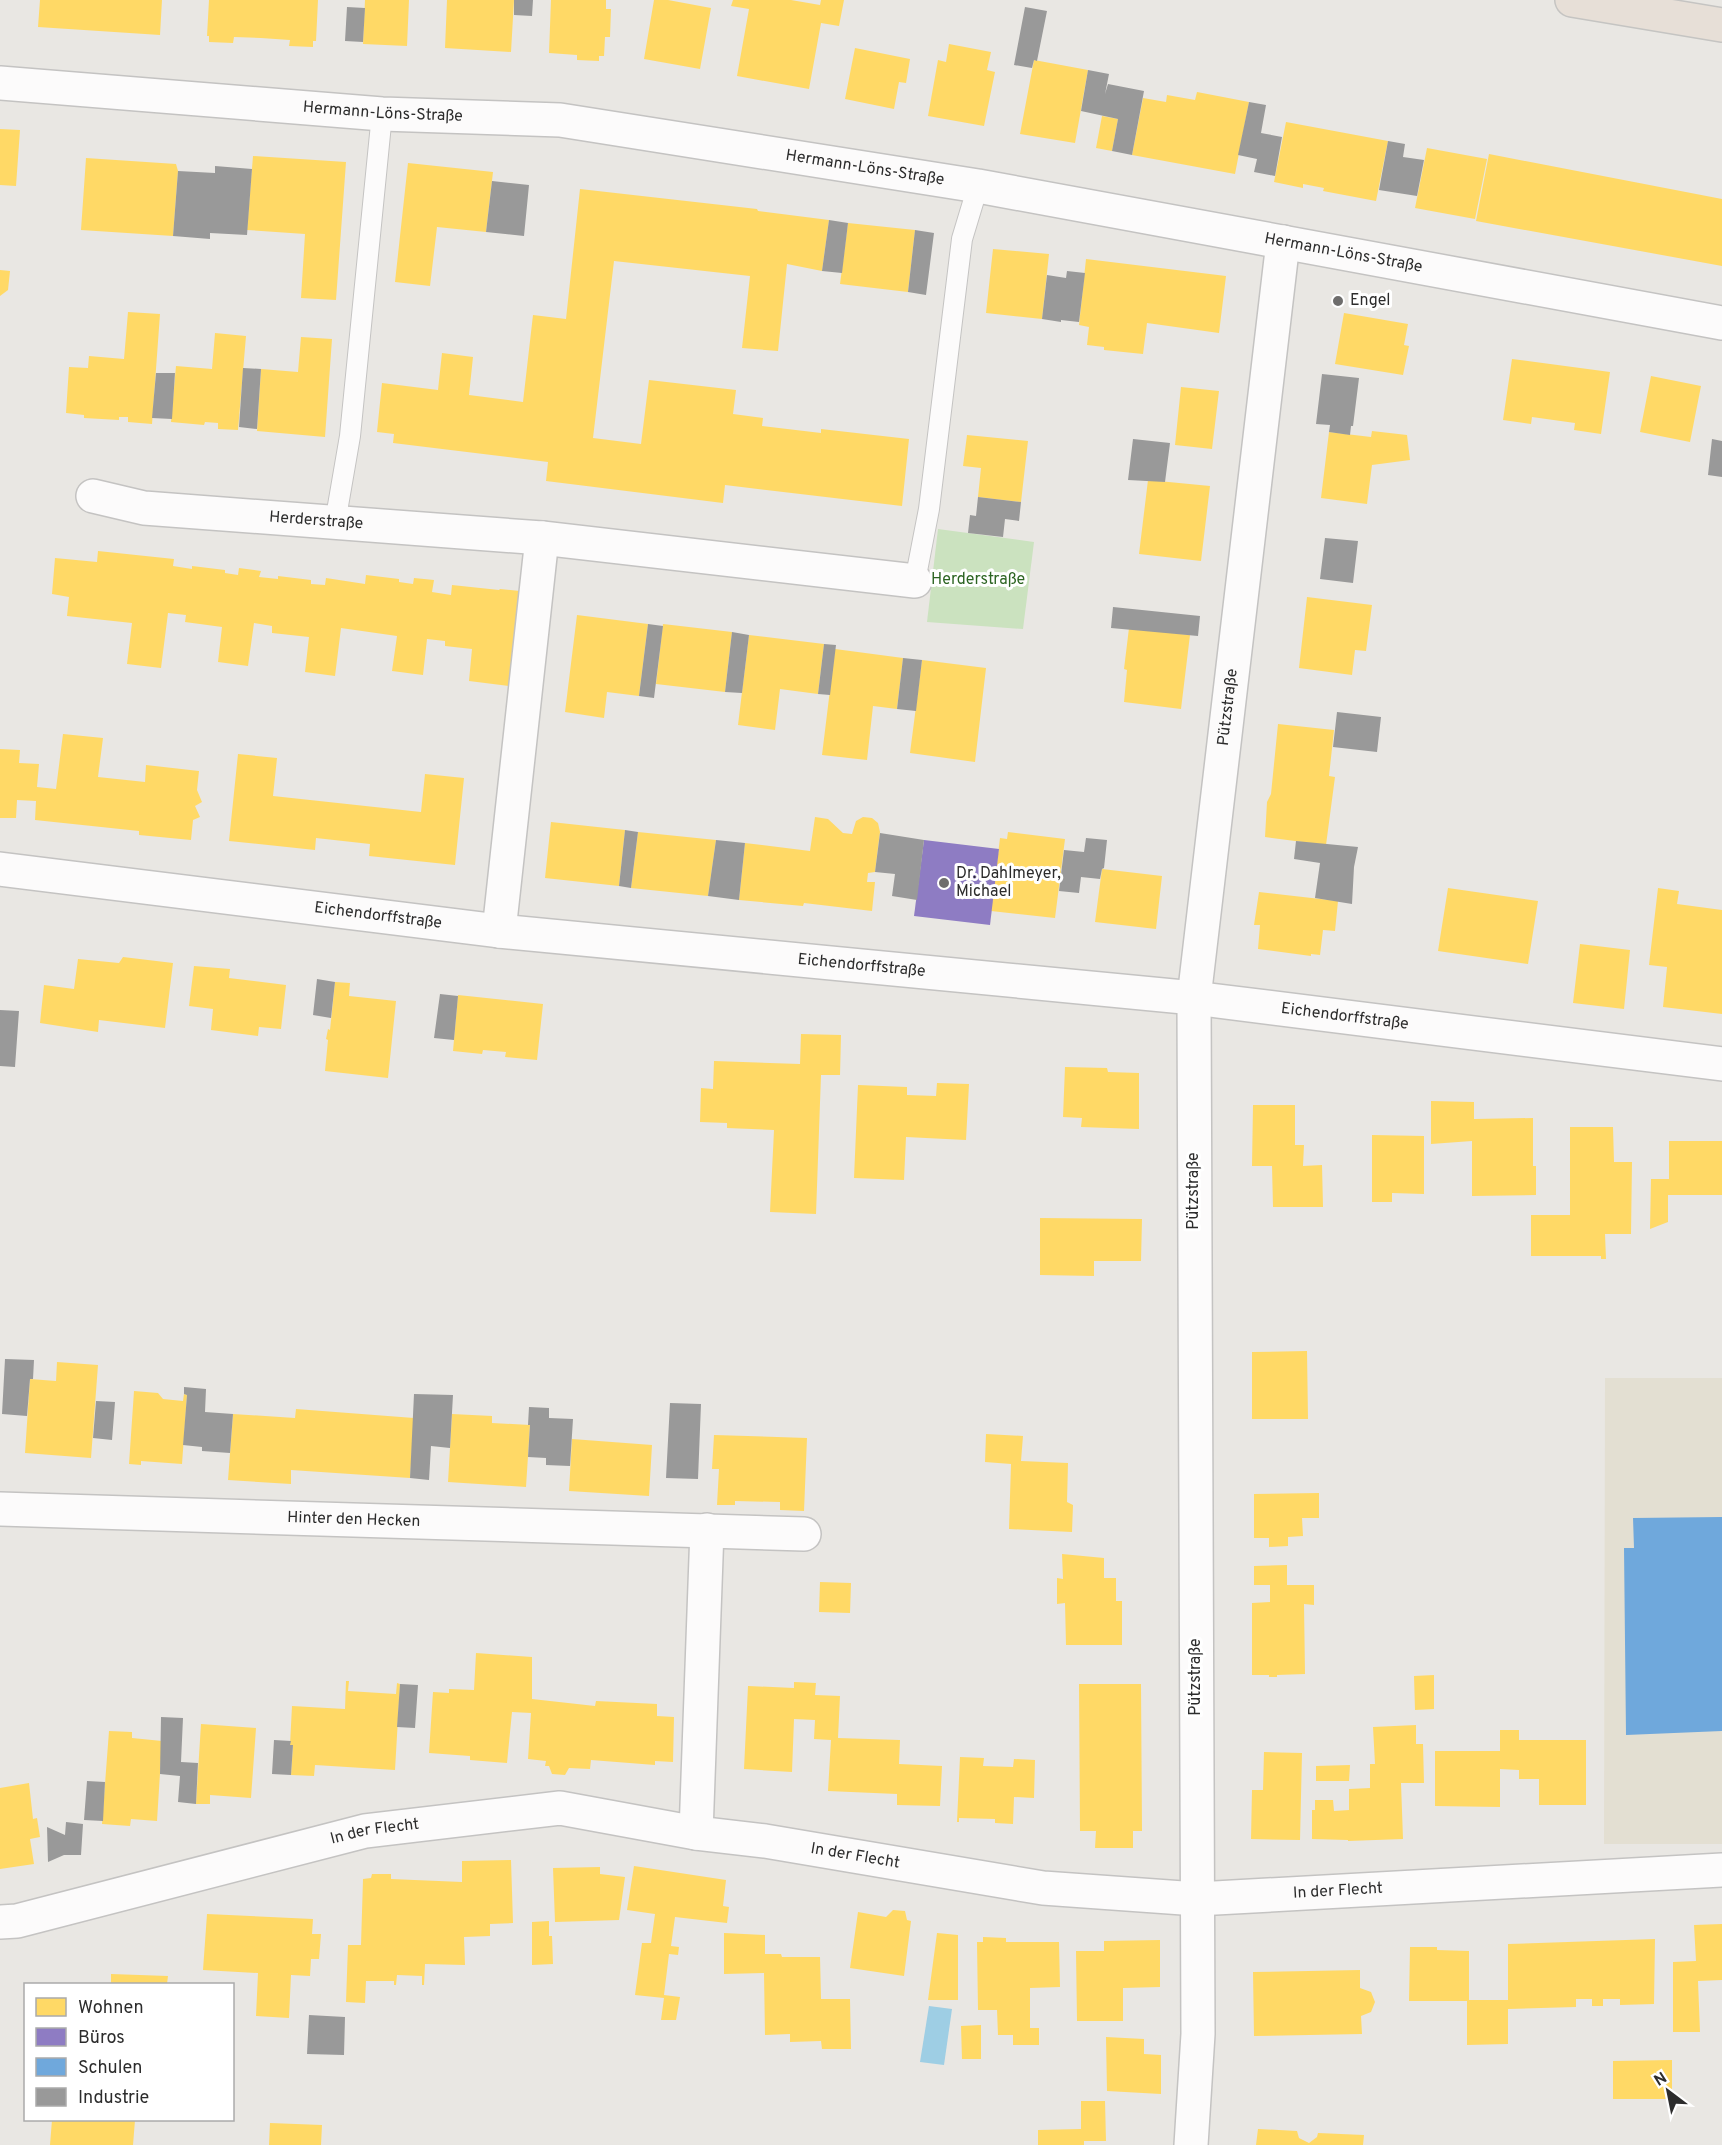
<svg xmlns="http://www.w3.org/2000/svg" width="1722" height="2145" font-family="Overpass,sans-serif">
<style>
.education{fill:#e3dfd2}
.green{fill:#cbe2bf}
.water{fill:#9ecee4}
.homes{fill:#ffd966}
.offices{fill:#8e7cc3}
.schools{fill:#6fa8dc}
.industry{fill:#999}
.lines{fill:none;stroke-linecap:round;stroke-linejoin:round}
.service-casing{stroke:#c4c3c2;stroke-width:22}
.minor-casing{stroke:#c4c3c2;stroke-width:36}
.motorway-casing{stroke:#c5c4c2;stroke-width:36}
.service{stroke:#fcfbfb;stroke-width:20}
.minor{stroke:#fcfbfb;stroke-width:33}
.motorway{stroke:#e7dfd7;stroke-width:33}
.poi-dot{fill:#6e6d6c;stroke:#fff;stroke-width:2}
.labels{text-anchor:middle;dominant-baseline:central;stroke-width:6;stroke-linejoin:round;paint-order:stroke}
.street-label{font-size:16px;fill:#2c2c2c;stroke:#fff}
.poi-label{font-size:16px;fill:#2c2c2c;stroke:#fff;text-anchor:start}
.park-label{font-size:16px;fill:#2c6422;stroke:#fff}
</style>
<rect width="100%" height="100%" fill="#e9e7e3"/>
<path class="education" d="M1605,1378H1722V1844H1604Z"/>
<path class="green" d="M938,529L1034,542L1023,629L927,622Z"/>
<path class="water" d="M929,2006L952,2009L944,2065L920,2062Z"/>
<path class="homes" d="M40,0H162L160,35L38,27Z
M209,0H318L316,41H313V47L289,46L290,40L261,38L234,37L233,43L209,42V36H207Z
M365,0H409L407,46L363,44Z
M447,0H514L511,52L445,48Z
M551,0H606V9H611L610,37H605L604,56H599V61L577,60V55L549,53Z
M654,0H668L711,8L700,69L644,59Z
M733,0H791L820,5L821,0H844L839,26L821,23L809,89L737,76L749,9L731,6Z
M949,44L991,52L987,70L995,72L984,126L928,116L938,60L946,62Z
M855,48L910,59L906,83L899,82L894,109L845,99Z
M1034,60L1088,70L1075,143L1020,134Z
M1197,92L1249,102L1235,174L1132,155L1143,98L1166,102L1167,95L1195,100Z
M1102,116L1118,119L1112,151L1096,148Z
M1286,122L1388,141L1376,201L1323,191L1324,188L1303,184V188L1274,182Z
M0,129L20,130L16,186L0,185Z
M1427,148L1487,159L1475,219L1415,208Z
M1489,154L1722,199V266L1476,221Z
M253,156L346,162L336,300L301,298L305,234L247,230Z
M86,158L176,164L178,171L173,236L81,230Z
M408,163L493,172L486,232L437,227L430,286L395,282Z
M580,189L757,209L758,211L829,220L822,271L787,264L778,351L742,348L750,276L614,261L593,438L641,444L649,380L736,390L733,414L763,418L762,426L821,433V429L909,439L902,506L725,485L723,503L546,481L548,462L393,443L394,434L377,432L382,383L438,390L442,353L473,357L469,395L523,402L533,315L566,319Z
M848,223L915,230L908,292L840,284Z
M993,249L1049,254L1042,319L986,313Z
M1086,259L1226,276L1219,333L1147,323L1143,354L1104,350V347L1087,345L1089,327L1079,325Z
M0,270L10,271L8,290L0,296Z
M128,312L160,314L152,424L128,422V417H119V420L84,418V415L66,413L69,367L88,368L89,356L124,359Z
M1344,313L1408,324L1404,345L1409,346L1403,375L1335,364Z
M215,333L246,336L238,430L218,429V423L205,422L204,425L171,422L176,366L212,369Z
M301,337L332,339L325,437L257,431L261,369L298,372Z
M1512,359L1610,372L1601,434L1574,430L1575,423L1532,417L1531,424L1503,420Z
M1651,376L1701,386L1690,442L1640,432Z
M1181,387L1219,391L1212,449L1175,445Z
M1372,431L1407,435L1410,460L1372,465L1367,504L1321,498L1329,432L1371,437Z
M967,435L1028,441L1021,502L978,497L981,468L963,466Z
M1148,480L1210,486L1201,561L1139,554Z
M98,551L174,559L173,566L192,569V566L225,570V573L238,575L239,568L261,571L259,577L278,579V576L311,580V584L325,585L326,578L365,584L366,575L399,579V582L413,584L414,578L434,580L432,592L451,595L452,585L499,590L500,589L520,591L509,686L469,681L472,649L445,646V641L427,639L423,675L392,671L397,636L341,628L335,676L305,672L309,637L272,633V626L254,623L248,666L218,662L222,627L185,622L186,615L168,613L161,668L127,664L132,623L67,616L69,597L52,594L55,558L97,562Z
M1307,597L1372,605L1366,651L1355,650L1352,675L1299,668Z
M577,615L648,624L639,696L607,692L604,718L565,712Z
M663,624L732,632L725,692L656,684Z
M1129,628L1190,635L1181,709L1124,702L1127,670L1124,669Z
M749,635L824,644L818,694L780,689L775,730L738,725Z
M835,649L903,658L897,709L873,706L867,760L822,755Z
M922,660L986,668L975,762L910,753Z
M1278,724L1334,730L1329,776L1335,777L1326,845L1265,837L1267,802L1271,794Z
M63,734L103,738L98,777L145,782L146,765L199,771L197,790L202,802L195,806L200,817L193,820L191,840L139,835V831L35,820L36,801L17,800L16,818H0V749L20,750L19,763L39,764L37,787L56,789Z
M238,754L277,758L273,796L421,812L425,774L464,778L455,865L369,856L370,844L316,838L315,850L229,841Z
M815,817L828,819L843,833L852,834L856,821L863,817L872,818L878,823L880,832L875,872L868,873L867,882H875L872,911L804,903L803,906L739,900L745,843L810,851Z
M551,822L625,830L619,886L545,878Z
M638,832L716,840L708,896L631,888Z
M1008,832L1065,839L1055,918L991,911L1000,838L1007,839Z
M1102,869L1162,876L1156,929L1095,922Z
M1448,888L1538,901L1528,964L1438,951Z
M1658,888L1679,891L1677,904L1722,910V1014L1663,1007L1667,967L1649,965Z
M1259,892L1338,901L1335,931L1323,930L1320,955L1311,954V956L1258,949L1260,925H1254Z
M1580,944L1630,950L1624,1009L1573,1003Z
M123,957L173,963L165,1028L99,1020L98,1032L40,1023L44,985L74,989L78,959L119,963Z
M194,966L230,969L229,978L286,985L281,1029L259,1027L258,1036L211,1030L213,1009L189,1006Z
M335,982L350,983L349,996L396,1001L388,1078L325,1071L328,1040L326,1039L328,1029L330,1030Z
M458,995L543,1004L537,1060L505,1057L506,1052L483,1050L482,1054L453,1051Z
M801,1034L841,1035L840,1075H821L816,1214L770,1212L774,1130L727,1128V1123L700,1122L701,1088L713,1089L714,1061L800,1064Z
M1065,1067L1107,1068L1108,1072L1139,1073V1129L1081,1127L1082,1118L1063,1117Z
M937,1083L969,1084L966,1140L906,1137L904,1180L854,1178L858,1085L907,1087V1095L936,1096Z
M1431,1101L1474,1102V1119L1533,1118V1166H1536V1195L1472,1196V1141L1431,1144Z
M1253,1105H1295V1145H1304L1303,1166L1322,1165L1323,1207H1273L1272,1166H1252Z
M1570,1127H1613L1614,1162H1632L1631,1234H1605L1606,1259H1601V1256H1531V1215H1570Z
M1372,1135L1424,1136V1194L1392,1193V1202H1372Z
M1669,1141H1722V1195H1668V1222L1650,1229L1651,1179H1669Z
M1040,1218L1142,1219L1141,1261H1094V1276L1040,1275Z
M1307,1351L1308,1419H1252V1352Z
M57,1362L98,1365L91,1458L25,1453L30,1379L56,1381Z
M134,1391L158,1393L163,1399L183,1401L184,1394L187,1395L182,1464L141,1461V1465L129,1464Z
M296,1409L414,1418L410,1478L291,1470V1484L228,1480L233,1414L295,1418Z
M452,1414L492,1416V1423L530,1425L526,1487L448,1482Z
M986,1434L1023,1436L1021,1461L1068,1463L1067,1502L1073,1505L1072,1532L1009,1529L1011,1464L985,1462Z
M714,1435L807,1438L804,1511L780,1510V1502L735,1501V1505H717L719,1469H712Z
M572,1439L652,1445L649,1496L569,1491Z
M1319,1493V1518H1302L1303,1536L1288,1537V1546L1269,1547V1538H1254V1494Z
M1062,1554L1104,1558V1578H1116V1601H1122V1645H1066L1065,1603L1057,1604V1578L1063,1579Z
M1287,1565V1585H1314V1605L1304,1604L1305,1674L1277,1675V1677H1269V1675H1252V1603L1270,1602V1585H1254V1566Z
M820,1582L851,1583L850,1613L819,1612Z
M476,1653L532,1657V1699L595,1706L596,1701L657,1704V1716L674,1717L673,1762L655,1761V1765L591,1760L590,1769L569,1768L565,1775L552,1774L549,1766H545L546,1761L528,1759L531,1713L512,1712L507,1763L470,1760V1756L429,1753L433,1692L449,1693V1689L474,1690Z
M1434,1675V1709L1415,1710L1414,1676Z
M346,1681H349L348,1691L396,1694L397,1683L400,1684L395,1770L315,1765L314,1776L291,1775L293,1745H290L292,1706L345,1709Z
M794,1682L816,1683L815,1695L840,1696L838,1738L900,1740L899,1764L942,1766L940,1806L897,1805V1794L828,1791L831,1740L814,1739L815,1720L794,1719L792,1772L744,1769L748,1686L794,1688Z
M1079,1684H1141L1142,1831H1133V1848H1095L1096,1831H1080Z
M201,1724L256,1728L251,1798L210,1795V1804H196Z
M1416,1725V1744H1423L1424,1783H1401L1403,1839L1348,1841V1840L1312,1839V1810H1315V1800H1333L1334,1811L1349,1810V1789L1370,1788V1764H1375L1373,1727Z
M1500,1730H1519V1740H1586V1805H1539V1779H1519V1770L1500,1769V1807L1435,1806V1751H1500Z
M109,1731L132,1732V1738L162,1741L157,1821L131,1819L130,1826L102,1824Z
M1264,1752L1302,1753L1300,1840L1251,1839L1252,1790H1263Z
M960,1757L984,1758L983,1766L1013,1767L1014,1759L1035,1760L1034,1798L1014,1797L1013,1824L995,1823V1819L959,1818V1822H957Z
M1350,1765L1349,1781H1316V1766Z
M29,1783L33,1819L37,1818L40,1837L30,1839L34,1864L0,1869V1788Z
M511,1860L513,1923L490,1924V1936L464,1937L465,1965L425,1964L424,1985H422V1976L397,1975L396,1985H394V1981H366L365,2003L346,2002L348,1945H361L363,1879L371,1878L372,1874H391V1879L462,1882V1861Z
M634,1866L726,1880L723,1906L729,1907L727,1923L675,1917L671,1946L679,1947L678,1955L669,1954L664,1995L680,1997L676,2020H661L664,1998L635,1995L642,1943H651L655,1914L627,1910Z
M600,1867V1874L625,1877L619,1920L555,1922L553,1868Z
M893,1910L905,1911L907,1920L911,1921L904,1976L850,1968L858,1912L886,1917Z
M207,1914L313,1919L312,1934H321L319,1959H311L310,1976L291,1975L289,2018L256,2016L258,1973L203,1970Z
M549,1921V1936H552L553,1964L532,1965V1922Z
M1722,1924V1980L1698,1981L1700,2032H1673V1962L1696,1961L1694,1925Z
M724,1933L765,1935V1954H781L782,1957H820L821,1999H850L851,2049H822L821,2041L790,2042V2034L765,2035L764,1973L724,1974Z
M937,1933L958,1935V2000H928Z
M983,1937L1006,1938V1942H1059L1060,1987L1030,1988V2028H1039V2045H1013V2035H998L997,2010H978L977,1942H983Z
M1655,1939L1654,2004L1620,2005V1999H1603V2006H1592V1999H1576V2007L1508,2009V2044L1467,2045V2001H1409L1410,1947H1437V1950L1469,1951V2000H1508V1944Z
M1160,1940V1987L1123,1988V2021H1077L1076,1951H1104V1941Z
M1360,1970V1988L1371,1992L1375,2002L1371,2012L1361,2016L1362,2034L1254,2036L1253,1972Z
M111,1974L168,1976L167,1984H111Z
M981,2025V2059H962L961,2026Z
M1106,2037L1144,2039V2054L1161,2055V2094L1107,2091Z
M1672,2060V2099H1613V2061Z
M1081,2101H1105L1106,2141H1084V2145H1038V2130L1081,2129Z
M52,2120H135L133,2145H50Z
M270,2123L322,2125L321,2145H269Z
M1258,2129L1297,2131L1299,2138L1309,2143L1317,2137L1318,2133L1364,2135L1363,2145H1256Z"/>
<path class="offices" d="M924,840L999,849L990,925L914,916Z"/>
<path class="schools" d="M1722,1517V1731L1626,1735L1624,1548H1634L1633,1518Z"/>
<path class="industry" d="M514,0H533L532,16L514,15Z
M347,7L365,8L363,42L345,41Z
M1025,7L1047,11L1037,61L1034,60L1032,68L1014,65Z
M1088,70L1109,74L1105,94L1108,84L1144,91L1132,155L1112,151L1118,119L1081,111Z
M1249,102L1266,105L1261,133L1282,137L1275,176L1254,172L1257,159L1238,155Z
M1388,141L1405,144L1403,157L1424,160L1417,196L1379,190Z
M215,166L252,169L247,235L210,233V239L173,236L178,171L215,173Z
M492,181L529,185L524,236L486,232Z
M829,220L848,223L842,273L822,271Z
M915,230L934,233L926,295L908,292Z
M1067,271L1085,273L1079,322L1061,320V322L1042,319L1047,275L1066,278Z
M243,368L261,369L257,429L239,427Z
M156,373H175L172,419L152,418Z
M1322,374L1359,378L1353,426H1351L1350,435L1329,432L1330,425L1316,424Z
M1133,439L1170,443L1165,482L1128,480Z
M1712,439L1722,441V477L1708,475Z
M978,497L1021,502L1019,521L1005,519L1003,537L968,533L970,515L976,516Z
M1325,538L1358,541L1353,583L1320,579Z
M1113,607L1200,616L1198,636L1111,628Z
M648,624L663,626L654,698L639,696Z
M732,632L749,635L742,693L725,692Z
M824,644L836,645L830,695L818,694Z
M903,658L922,660L916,711L897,709Z
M1337,712L1381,717L1377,752L1333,747Z
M625,830L638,832L631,888L619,886Z
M880,833L924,840L917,900L892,896L895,874L875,872Z
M1086,838L1107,840L1104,868L1102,869L1100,879L1081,877L1079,893L1059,891L1064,850L1084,852Z
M716,840L745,843L739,900L708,896Z
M1296,841L1358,847L1354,867L1352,904L1315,898L1320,863L1294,859Z
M317,979L335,982L331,1018L313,1015Z
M440,994L458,996L454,1040L434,1038Z
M0,1010L19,1011L15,1067L0,1066Z
M5,1359L34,1360L33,1379H30L27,1416L2,1414Z
M184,1387L206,1389L205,1412L233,1414L230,1453L202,1451V1447L183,1445L187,1395L184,1394Z
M414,1394L453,1395L450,1448L431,1446L429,1480L410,1478Z
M96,1401L115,1402L112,1440L93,1438Z
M670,1403L701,1404L698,1479L666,1478Z
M529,1407L549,1408V1418L573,1419L570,1466L546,1465V1458L528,1457L530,1425H528Z
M400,1684L418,1685L415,1728L397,1727Z
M161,1717L183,1718L181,1762L198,1763L196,1804L178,1802L180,1776L160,1774Z
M274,1740L291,1741L290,1745H293L291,1775L272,1774Z
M87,1781L105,1782L103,1821L84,1820Z
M66,1822L83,1824L81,1855H64L48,1862L47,1827L65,1835Z
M309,2015L345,2017L344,2055L307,2054Z"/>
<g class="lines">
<g class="service-casing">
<path id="service" d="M335,523L350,436L382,114
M915,581L929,509L962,239L978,186"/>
</g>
<g class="minor-casing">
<g id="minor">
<path id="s1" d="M0,83L382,114L560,120L978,186L1722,323"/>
<path id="s2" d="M93,496L144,508L542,538L915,581"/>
<path id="s3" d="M0,869L499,931L1194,998L1722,1064"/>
<path d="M499,931L542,538"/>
<path id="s4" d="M0,1509L804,1534"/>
<path d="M696,1833L707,1530"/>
<path id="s5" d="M0,1922L17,1921L365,1831L560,1808L696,1833L765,1841L1043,1888L1197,1899L1722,1870"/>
<path id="s6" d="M1191,2145L1198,2034L1194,998L1283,242"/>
</g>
</g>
<g class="motorway-casing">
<path id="motorway" d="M1572,0L1722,25"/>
</g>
<use href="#service" class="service"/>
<use href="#minor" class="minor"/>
<use href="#motorway" class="motorway"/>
</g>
<g class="poi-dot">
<circle cx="1338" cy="301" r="6"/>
<circle cx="944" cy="883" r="6"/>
</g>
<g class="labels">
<g class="street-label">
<text stroke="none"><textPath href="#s1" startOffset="384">Hermann-Löns-Straße</textPath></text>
<text stroke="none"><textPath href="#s1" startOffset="870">Hermann-Löns-Straße</textPath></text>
<text stroke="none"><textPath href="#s1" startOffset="1356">Hermann-Löns-Straße</textPath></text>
<text stroke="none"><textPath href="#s2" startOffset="225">Herderstraße</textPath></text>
<text stroke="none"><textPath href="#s6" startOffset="1440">Pützstraße</textPath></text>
<text stroke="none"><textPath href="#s3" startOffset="381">Eichendorffstraße</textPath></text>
<text stroke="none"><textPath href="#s3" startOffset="867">Eichendorffstraße</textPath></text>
<text stroke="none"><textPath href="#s3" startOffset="1353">Eichendorffstraße</textPath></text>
<text transform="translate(1194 1191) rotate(-90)">Pützstraße</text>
<text stroke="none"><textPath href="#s4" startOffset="354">Hinter den Hecken</textPath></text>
<text transform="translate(1196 1677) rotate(-90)">Pützstraße</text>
<text stroke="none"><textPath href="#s5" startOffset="386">In der Flecht</textPath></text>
<text stroke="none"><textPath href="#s5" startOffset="872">In der Flecht</textPath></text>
<text stroke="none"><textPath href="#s5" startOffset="1358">In der Flecht</textPath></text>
</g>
<g class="poi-label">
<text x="1350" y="301">Engel</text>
<text x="956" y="874">Dr. Dahlmeyer,<tspan x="956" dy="18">Michael</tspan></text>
</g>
<g class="park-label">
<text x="978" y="580">Herderstraße</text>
</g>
</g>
<rect x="24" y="1983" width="210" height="138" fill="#ffffff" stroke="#ababab" stroke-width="1.5"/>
<rect x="36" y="1998" width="30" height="18" fill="#ffd966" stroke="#ababab" stroke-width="1.5"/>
<text x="78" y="2013" font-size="18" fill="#2c2c2c">Wohnen</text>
<rect x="36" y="2028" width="30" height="18" fill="#8e7cc3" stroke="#ababab" stroke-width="1.5"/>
<text x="78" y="2043" font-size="18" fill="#2c2c2c">Büros</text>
<rect x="36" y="2058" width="30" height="18" fill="#6fa8dc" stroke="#ababab" stroke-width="1.5"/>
<text x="78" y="2073" font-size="18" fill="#2c2c2c">Schulen</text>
<rect x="36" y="2088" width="30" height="18" fill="#999999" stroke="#ababab" stroke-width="1.5"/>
<text x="78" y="2103" font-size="18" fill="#2c2c2c">Industrie</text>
<g transform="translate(1668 2091) rotate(328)" stroke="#ffffff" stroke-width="4.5" paint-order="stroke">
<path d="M0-4.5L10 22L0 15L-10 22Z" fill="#2c2c2c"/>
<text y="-9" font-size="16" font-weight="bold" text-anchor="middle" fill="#2c2c2c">N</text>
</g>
</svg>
